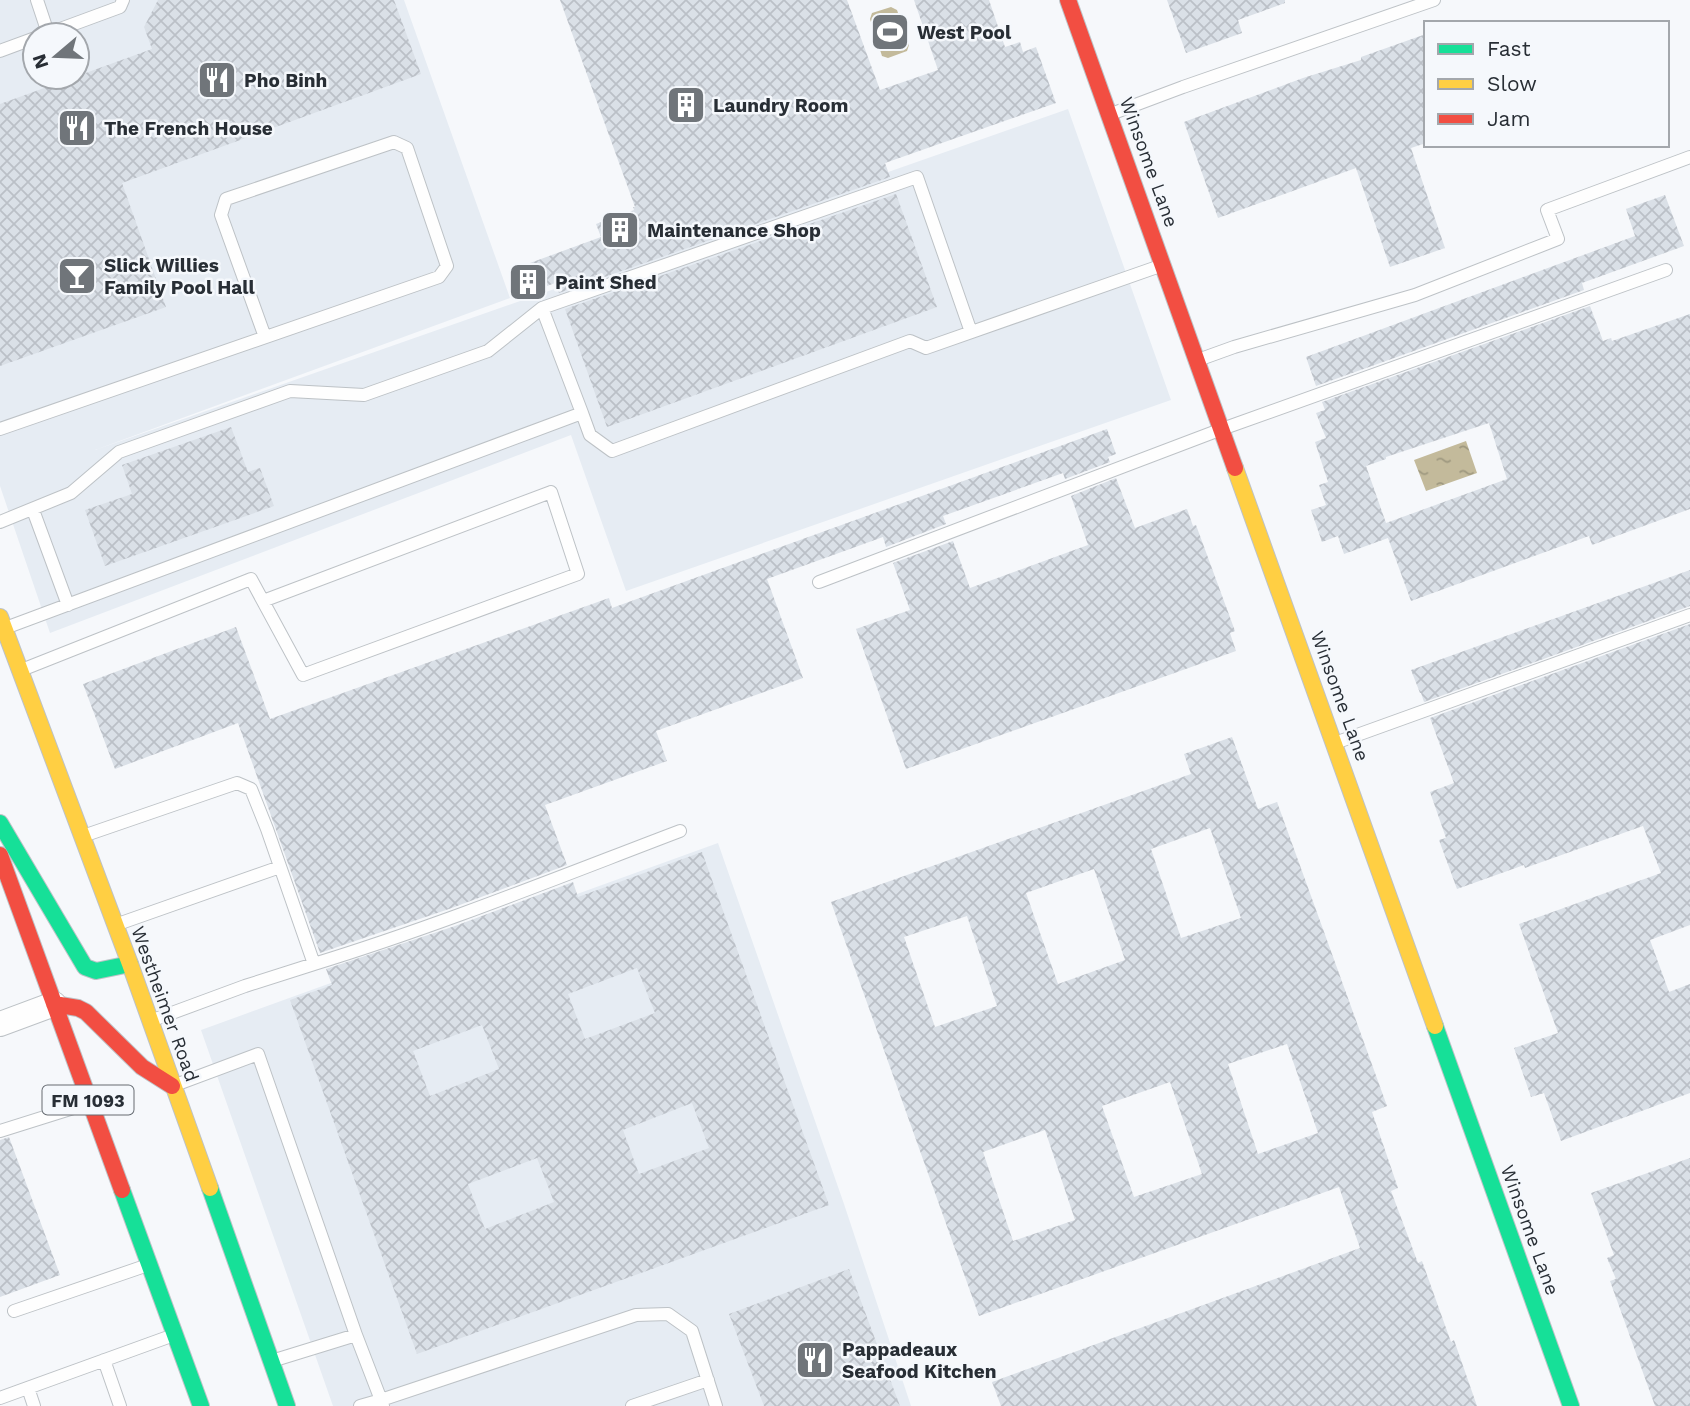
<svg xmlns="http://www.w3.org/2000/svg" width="1690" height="1406" font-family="'Work Sans',sans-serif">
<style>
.built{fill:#e6ecf3;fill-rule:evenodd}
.water{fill:url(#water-ripples)}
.building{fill:url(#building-cross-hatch);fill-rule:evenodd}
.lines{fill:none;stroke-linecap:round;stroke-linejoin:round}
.lane-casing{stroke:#bdc2c6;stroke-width:14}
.street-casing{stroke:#bdc2c6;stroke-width:26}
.fast-casing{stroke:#bdc2c6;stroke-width:18}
.slow-casing{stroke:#bdc2c6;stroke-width:18}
.jam-casing{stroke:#bdc2c6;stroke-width:18}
.lane{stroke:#fefefe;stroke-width:12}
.street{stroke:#fefefe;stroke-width:24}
.fast{stroke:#16e098;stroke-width:16}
.slow{stroke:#ffcf43;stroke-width:16}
.jam{stroke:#f24e42;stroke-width:16}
.labels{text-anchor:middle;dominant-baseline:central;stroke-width:5;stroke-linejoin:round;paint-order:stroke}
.shield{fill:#f5f8fc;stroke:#666b71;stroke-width:2}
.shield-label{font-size:18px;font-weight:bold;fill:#282e35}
.poi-label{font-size:19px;font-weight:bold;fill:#282e35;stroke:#f5f8fc;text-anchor:start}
.street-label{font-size:19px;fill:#282e35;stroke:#f5f8fc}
</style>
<defs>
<pattern id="water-ripples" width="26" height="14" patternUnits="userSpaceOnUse" patternTransform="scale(1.75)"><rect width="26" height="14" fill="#c3ba9b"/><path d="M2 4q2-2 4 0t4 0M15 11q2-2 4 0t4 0" fill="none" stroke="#9e987f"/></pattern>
<pattern id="building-cross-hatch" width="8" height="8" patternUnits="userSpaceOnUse" patternTransform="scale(1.75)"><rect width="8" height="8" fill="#dae0e7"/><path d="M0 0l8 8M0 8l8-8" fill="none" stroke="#bbc0c7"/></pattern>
</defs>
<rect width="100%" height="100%" fill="#f6f8fb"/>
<path class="built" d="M0,0H404L510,298L95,450L1068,109L1171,400L626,591L571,435L50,633L0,486ZM35,35H77V77H35Z
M718,843L844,1204L911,1406H333L201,1030Z"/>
<path class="water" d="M891,7L897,10L909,45L907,51L888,58L882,56L870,19L872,13Z
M1466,441L1477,473L1426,491L1414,460Z"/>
<path class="building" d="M158,0H394L421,74L122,183L166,307L0,366V104L152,49L144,27Z
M560,0H847L880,90L938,70L914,0H989L1005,47L1020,42L1023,52L1036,47L1056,103L885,163L890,177L559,293L555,283L539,289L530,263L601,237L596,224L634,210L633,207H635Z
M1167,0H1285V3L1238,20L1242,33L1186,53Z
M1426,34V143L1411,148L1445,248L1390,267L1356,168L1218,218L1184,122L1303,78L1361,60V57Z
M896,194L937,307L607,427L565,309Z
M1665,195L1684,246L1582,283L1584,290L1316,386L1306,357L1635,236L1626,209Z
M1590,306L1603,341L1611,338L1612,341L1690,314V509L1592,545L1589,536L1411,601L1388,538L1344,554L1338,536L1322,542L1311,510L1326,505L1319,485L1328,482L1315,442L1326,438L1316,413L1325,410L1322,402ZM1489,423L1507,479L1386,523L1366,466L1386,459V457Z
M231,427L248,472L260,468L274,506L105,566L85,510L132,494L122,465Z
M1107,429L1116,454L1108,457L1110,462L1065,479L1063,473L943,516L946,524L886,547L883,537L767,579L803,678L656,731L667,761L545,805L567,865L449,909L320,953L238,723L115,769L83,684L236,627L270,719L609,598L612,608Z
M1116,478L1135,528L1187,509L1193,526L1196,525L1235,631L1230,633L1236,651L906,769L856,629L910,610L893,563L953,541L970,588L1088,545L1071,496Z
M1690,570V606L1424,702L1421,693H1420L1411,670Z
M1690,624V925L1650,940L1669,992L1690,984V1093L1561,1141L1544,1093L1531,1097L1514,1048L1558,1033L1519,924L1661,873L1643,826L1525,868L1524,865L1457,889L1439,840L1446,838L1430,792L1454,783L1430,718Z
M1232,737L1258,809L1277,802L1387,1106L1372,1112L1398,1188L1391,1191L1418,1263L1422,1261L1451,1342L1454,1340L1477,1406H1001L992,1382L1360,1248L1339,1187L979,1316L831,902L1191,774L1184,754ZM1210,828L1241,918L1181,938L1151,849ZM1094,869L1125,960L1058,984L1026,893ZM967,916L997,1006L935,1027L904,937ZM1287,1044L1318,1133L1258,1154L1228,1064ZM1170,1082L1202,1174L1134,1197L1102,1106ZM1045,1130L1075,1220L1013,1241L983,1152Z
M702,852L829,1205L417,1354L290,1000L332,985L326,969L455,926L573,882L578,897ZM637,968L655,1013L585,1039L568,994ZM482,1025L499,1069L430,1096L413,1051ZM692,1103L709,1148L639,1174L623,1130ZM537,1158L554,1202L485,1229L468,1184Z
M9,1137L60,1275L0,1297V1140Z
M1690,1158V1406H1655L1610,1281L1616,1279L1607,1258L1614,1255L1591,1193Z
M849,1269L900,1406H764L729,1314Z"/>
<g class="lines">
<g class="lane-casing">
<path id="lane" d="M37,0L48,33
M44,35L120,7L123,0
M0,51L35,38
M1111,114L1183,87L1434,0
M542,308L917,177L971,332
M1198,360L1234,347L1415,295L1558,239L1547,210L1690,157
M0,429L439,277L447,266L407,148L394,142L226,199L221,215L265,337
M33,510L68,605
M0,522L71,493L119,452L290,391L364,395L488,351L542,308L582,413
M819,582L1222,429L1666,270
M8,627L582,413L590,435L612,451L910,341L926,348L1160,266
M24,669L251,579L303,675L578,574L551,492L263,601
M1335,743L1690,615
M86,835L237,783L251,789L267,829L314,964L245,986L153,1020
M118,924L280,867
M314,964C438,926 559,877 680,831
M178,1084L258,1054L356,1335L275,1360
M0,1131L86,1104
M14,1311L145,1266
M356,1335L381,1400L636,1315L668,1314L692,1331L716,1406
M104,1360L120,1406
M28,1388L34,1406
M0,1398L171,1336
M360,1406L381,1400L383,1406
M632,1406L708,1380"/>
</g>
<g class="street-casing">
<path id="street" d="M0,1024L54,1004"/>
</g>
<g class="fast-casing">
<path id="fast" d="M0,823L85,967L96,971L130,964
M1435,1026L1571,1406
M210,1188L287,1406
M122,1190L201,1406"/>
</g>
<g class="slow-casing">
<path id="slow" d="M1235,468L1435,1026
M0,617L130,964L210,1188"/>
</g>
<g class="jam-casing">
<path id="jam" d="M1068,0L1235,468
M0,855L122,1190
M54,1004L78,1008L86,1012L142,1067L172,1086"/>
</g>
<use href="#lane" class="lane"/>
<use href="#street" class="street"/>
<use href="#fast" class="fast"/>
<use href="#slow" class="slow"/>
<use href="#jam" class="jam"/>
</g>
<defs>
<g id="stadium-square" transform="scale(2.0125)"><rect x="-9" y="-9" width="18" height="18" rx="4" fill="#70757a" stroke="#f5f8fc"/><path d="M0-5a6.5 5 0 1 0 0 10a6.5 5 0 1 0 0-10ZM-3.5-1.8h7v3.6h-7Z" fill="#fff"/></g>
<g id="restaurant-square" transform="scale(2.0125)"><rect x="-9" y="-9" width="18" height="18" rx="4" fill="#70757a" stroke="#f5f8fc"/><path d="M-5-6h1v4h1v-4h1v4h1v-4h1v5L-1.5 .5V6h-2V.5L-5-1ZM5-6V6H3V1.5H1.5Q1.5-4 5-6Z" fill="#fff"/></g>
<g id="building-square" transform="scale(2.0125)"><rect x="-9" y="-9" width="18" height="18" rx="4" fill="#70757a" stroke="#f5f8fc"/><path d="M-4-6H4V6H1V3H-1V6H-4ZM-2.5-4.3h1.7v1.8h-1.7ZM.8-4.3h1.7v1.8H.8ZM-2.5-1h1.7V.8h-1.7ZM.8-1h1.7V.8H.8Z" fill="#fff"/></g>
<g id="bar-square" transform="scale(2.0125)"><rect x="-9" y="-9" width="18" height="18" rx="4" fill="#70757a" stroke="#f5f8fc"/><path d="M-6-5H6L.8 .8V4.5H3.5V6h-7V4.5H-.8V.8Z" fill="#fff"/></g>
</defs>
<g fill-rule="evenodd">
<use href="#stadium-square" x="890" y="32"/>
<use href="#restaurant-square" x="217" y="80"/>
<use href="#building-square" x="686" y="105"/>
<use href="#restaurant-square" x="77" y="128"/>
<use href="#building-square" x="620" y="230"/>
<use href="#bar-square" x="77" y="276"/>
<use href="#building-square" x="528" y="282"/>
<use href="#restaurant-square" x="815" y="1360"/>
</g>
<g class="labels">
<rect class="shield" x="42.5" y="1085.5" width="91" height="29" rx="5"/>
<g class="shield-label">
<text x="88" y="1100">FM 1093</text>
</g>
<g class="poi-label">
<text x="917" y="32">West Pool</text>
<text x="244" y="80">Pho Binh</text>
<text x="713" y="105">Laundry Room</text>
<text x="104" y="128">The French House</text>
<text x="647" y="230">Maintenance Shop</text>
<text x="104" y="265">Slick Willies<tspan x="104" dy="22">Family Pool Hall</tspan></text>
<text x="555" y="282">Paint Shed</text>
<text x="842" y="1349">Pappadeaux<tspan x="842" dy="22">Seafood Kitchen</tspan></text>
</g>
<g class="street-label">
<text transform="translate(1149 162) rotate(70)">Winsome Lane</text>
<text transform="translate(1340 696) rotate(70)">Winsome Lane</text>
<text transform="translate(165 1004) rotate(70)">Westheimer Road</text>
<text transform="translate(1530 1230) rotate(70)">Winsome Lane</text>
</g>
</g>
<rect x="1424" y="21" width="245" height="126" fill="#f5f8fc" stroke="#a3a7ac" stroke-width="2"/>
<rect x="1438" y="44" width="35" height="10" fill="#16e098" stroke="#a3a7ac" stroke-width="2"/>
<text x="1487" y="56" font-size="21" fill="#282e35">Fast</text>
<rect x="1438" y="79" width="35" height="10" fill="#ffcf43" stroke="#a3a7ac" stroke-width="2"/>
<text x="1487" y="91" font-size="21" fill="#282e35">Slow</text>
<rect x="1438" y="114" width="35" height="10" fill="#f24e42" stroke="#a3a7ac" stroke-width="2"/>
<text x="1487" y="126" font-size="21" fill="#282e35">Jam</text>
<g transform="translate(56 56) rotate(251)"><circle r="33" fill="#f5f8fc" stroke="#a3a7ac" stroke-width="2"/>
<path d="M0-5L12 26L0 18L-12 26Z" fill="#70757a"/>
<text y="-10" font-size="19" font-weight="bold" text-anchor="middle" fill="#282e35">N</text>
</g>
</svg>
